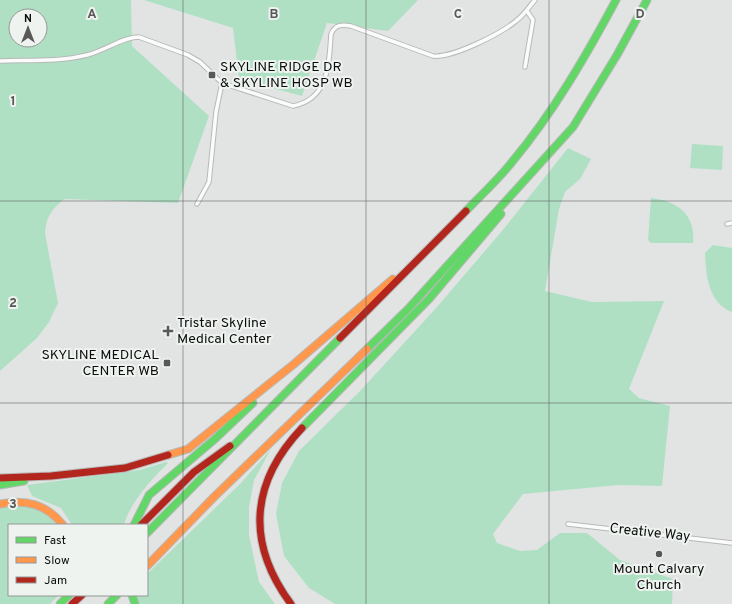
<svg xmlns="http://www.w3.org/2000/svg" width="732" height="604" font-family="Overpass,sans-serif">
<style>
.green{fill:#afe0c4;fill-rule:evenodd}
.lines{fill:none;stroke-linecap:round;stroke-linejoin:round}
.street-casing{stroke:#b7b9b8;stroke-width:5.5}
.fast-casing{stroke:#b7b9b8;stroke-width:9}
.slow-casing{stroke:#b7b9b8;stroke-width:9}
.jam-casing{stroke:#b7b9b8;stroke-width:9}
.street{stroke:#fbfbfb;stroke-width:3.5}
.fast{stroke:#63d668;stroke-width:7}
.slow{stroke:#ff974d;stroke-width:7}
.jam{stroke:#b3261e;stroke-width:7}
.grid{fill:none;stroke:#575857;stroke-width:1;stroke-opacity:0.55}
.poi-dot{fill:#575857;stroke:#eef3f0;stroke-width:1.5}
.labels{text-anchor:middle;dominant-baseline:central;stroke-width:4;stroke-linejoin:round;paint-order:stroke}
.poi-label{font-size:14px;fill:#0c0d0c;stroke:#eef3f0;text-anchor:start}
.street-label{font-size:14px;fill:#0c0d0c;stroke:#eef3f0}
.grid-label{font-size:13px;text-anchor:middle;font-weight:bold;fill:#575857;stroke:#eef3f0;stroke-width:4;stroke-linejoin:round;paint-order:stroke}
</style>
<rect width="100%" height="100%" fill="#e2e4e3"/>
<path class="green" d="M0,0H131L132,46L209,116L178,203L64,199C52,209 46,217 45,233L58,303L49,322L37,338L0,371ZM16,16H40V40H16Z
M144,0H418L388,31L327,23L302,96L239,79L233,28Z
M692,144L723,146L722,170L690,168Z
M568,148L591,159L580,179L565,192L559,209L545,291L592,302L664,301L629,389L639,398L670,406L662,486L618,485L523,494L493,534L497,543L520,551L537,550L560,533H587L620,560L673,579L672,604H335L309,588L284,556L276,514L282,483L299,451L361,390L437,307L502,231Z
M651,198C678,201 696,215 693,243H651L648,240Z
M713,245L732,248V312C708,303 706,275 705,253Z
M271,449L254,480L249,507V535L259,582L275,604H136L134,595H147V574L240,484Z
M166,462L168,463C152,479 130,502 124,525H72L61,508L32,496L27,485L140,470Z
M23,504C38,508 47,514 57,525H9V595H59L50,604H0V507Z"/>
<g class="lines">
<g class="street-casing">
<path id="street" d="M0,61C29,60 59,62 87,55C104,51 123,37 139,37L188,55L200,62L222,83L293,106C329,99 329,64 331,34C335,25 341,24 351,26L433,56C453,58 500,34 516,21C524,15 529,7 535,0
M525,67L533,20L527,11
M197,204L209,182L216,112L222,83
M727,224L732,223
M568,524L732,543"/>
</g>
<g class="fast-casing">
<path id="fast" d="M466,211C481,195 498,180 512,162C553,113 586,56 616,0
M367,349L408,309L573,127L617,55L647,0
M302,428L429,299L501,214
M0,485L24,481
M134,525L149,495L216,438L253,403
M147,533L340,338
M132,595L135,604
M60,604L69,595
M108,604L117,595"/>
</g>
<g class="slow-casing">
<path id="slow" d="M168,455L188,449L294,364L393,279
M0,504C26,499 46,504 63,525
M147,566L214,497L367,349"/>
</g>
<g class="jam-casing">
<path id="jam" d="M340,338L466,211
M0,478L51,476L125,468L168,455
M141,525L194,472L230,446
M72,604L82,595
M291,604C246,543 250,483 302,428"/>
</g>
<use href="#street" class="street"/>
<use href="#fast" class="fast"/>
<use href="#slow" class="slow"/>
<use href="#jam" class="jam"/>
</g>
<path class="grid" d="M183,0V604M366,0V604M549,0V604M0,201H732M0,403H732"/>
<g class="poi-dot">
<rect x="208" y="71" width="8" height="8" rx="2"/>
<path d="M166 325h4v4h4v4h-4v4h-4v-4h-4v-4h4z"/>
<rect x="163" y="359" width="8" height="8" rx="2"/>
<circle cx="659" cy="554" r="4"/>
</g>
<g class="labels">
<g class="poi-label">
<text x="220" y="67">SKYLINE RIDGE DR<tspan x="220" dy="16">&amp; SKYLINE HOSP WB</tspan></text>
<text x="177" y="323">Tristar Skyline<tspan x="177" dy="16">Medical Center</tspan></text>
<text x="159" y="355" text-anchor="end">SKYLINE MEDICAL<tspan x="159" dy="16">CENTER WB</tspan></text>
<text x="659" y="569" text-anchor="middle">Mount Calvary<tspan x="659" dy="16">Church</tspan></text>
</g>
<g class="street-label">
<text transform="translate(650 533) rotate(6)">Creative Way</text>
</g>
</g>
<g class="grid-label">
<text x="92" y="18">A</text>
<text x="274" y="18">B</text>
<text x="458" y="18">C</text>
<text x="640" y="18">D</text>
<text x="13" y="105">1</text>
<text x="13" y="307">2</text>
<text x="13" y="508">3</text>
</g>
<rect x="8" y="524" width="140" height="72" fill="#eef3f0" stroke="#949795"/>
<rect x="16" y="537" width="20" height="6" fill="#63d668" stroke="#949795"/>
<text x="44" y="544" font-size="12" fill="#0c0d0c">Fast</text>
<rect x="16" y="557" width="20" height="6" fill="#ff974d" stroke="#949795"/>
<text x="44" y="564" font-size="12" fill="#0c0d0c">Slow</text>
<rect x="16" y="577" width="20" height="6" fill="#b3261e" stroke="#949795"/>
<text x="44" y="584" font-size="12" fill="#0c0d0c">Jam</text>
<g transform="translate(28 28)"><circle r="19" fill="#eef3f0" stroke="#949795"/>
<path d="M0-3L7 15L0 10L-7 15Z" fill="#575857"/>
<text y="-6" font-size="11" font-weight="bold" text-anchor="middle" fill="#0c0d0c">N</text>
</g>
</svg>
